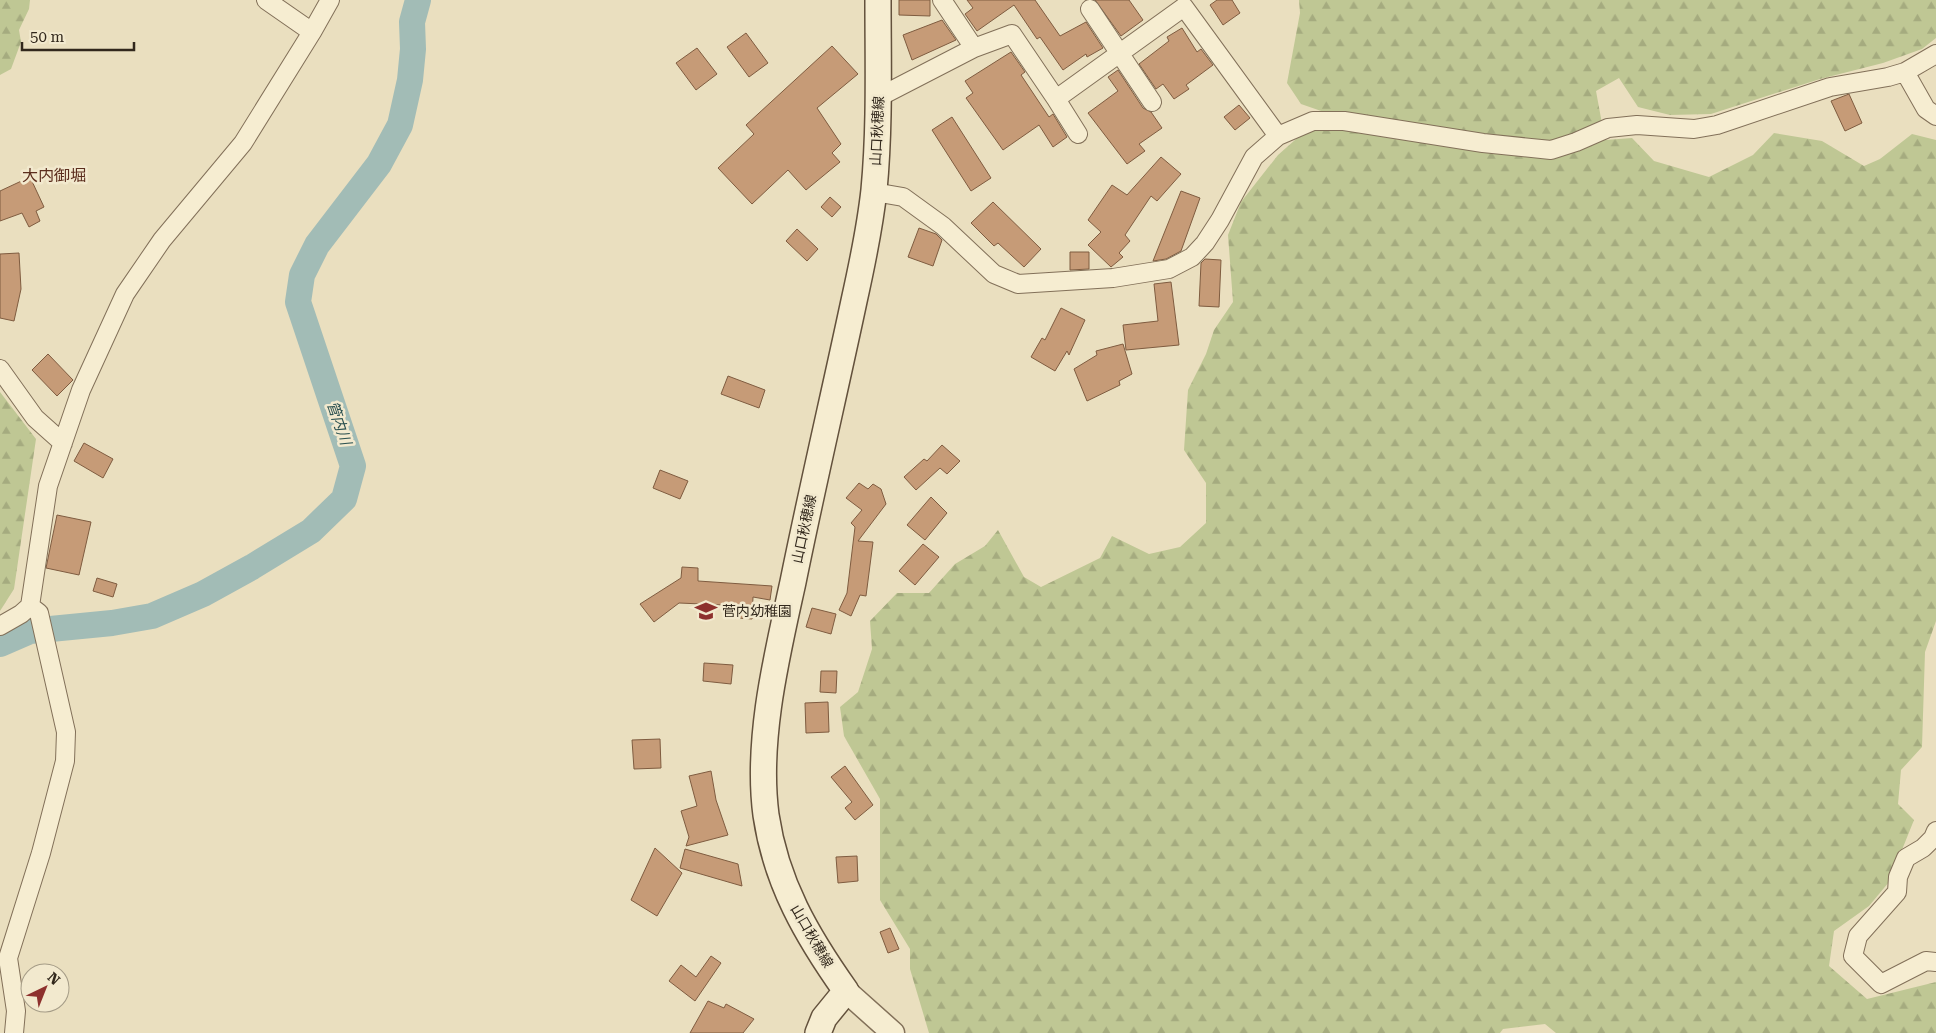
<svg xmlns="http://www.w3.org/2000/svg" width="1936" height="1033" font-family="'Roboto Serif','Noto Sans JP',serif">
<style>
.forest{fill:url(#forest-firs)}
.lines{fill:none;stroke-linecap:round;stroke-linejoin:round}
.river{stroke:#a2bcb6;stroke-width:26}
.building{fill:#c69b77;stroke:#7f5c40}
.minor-casing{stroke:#827059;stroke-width:20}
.tertiary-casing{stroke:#827059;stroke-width:25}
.secondary-casing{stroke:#63513c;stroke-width:28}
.minor{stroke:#f6edd1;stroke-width:18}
.tertiary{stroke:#f6edd1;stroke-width:22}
.secondary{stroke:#f6edd1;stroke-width:25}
.labels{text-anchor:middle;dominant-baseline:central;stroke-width:5;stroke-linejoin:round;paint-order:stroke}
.street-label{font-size:14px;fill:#32281c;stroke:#f2e9ce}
.poi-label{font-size:14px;fill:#32281c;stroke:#f2e9ce;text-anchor:start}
.water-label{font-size:15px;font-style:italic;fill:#2c5150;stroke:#f2e9ce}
.quarter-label{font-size:16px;fill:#5c2e1e;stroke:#f2e9ce}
</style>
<defs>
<pattern id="forest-firs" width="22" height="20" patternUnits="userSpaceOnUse" patternTransform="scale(1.25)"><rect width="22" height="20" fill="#bfc794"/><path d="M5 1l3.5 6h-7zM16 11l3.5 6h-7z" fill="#a5ab7f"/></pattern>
</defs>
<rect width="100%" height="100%" fill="#eadfbf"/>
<path class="forest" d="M0,0H30L29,9L19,30L21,42L11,69L0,75Z
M1299,0H1936V38L1922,49L1883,63L1820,79L1711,114L1670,115L1638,107L1619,78L1596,91L1605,140L1632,138L1654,161L1709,177L1753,155L1774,133L1822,141L1864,166L1880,159L1912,134L1936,140V621L1925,652L1922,747L1901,770L1898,804L1914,820L1889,882L1869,906L1834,931L1829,966L1867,999L1936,982V1033H1556L1545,1024L1503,1029L1500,1033H929L910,969V949L880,900V799L844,736L840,707L858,692L872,649L870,621L897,593H929L955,564L985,546L998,530L1024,577L1041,587L1100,558L1112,536L1149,554L1180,547L1206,523V483L1184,450L1188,390L1206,354L1214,330L1233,302L1228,235L1241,202L1278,155L1304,132L1323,128L1324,112L1301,104L1287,83L1300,13Z
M0,392L36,439L14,589L0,611Z"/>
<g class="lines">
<path class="river" d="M0,644L30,631L112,623L152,616L203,594L252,567L311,531L344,499L353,466L298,302L302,275L317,245L379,164L400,125L410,80L413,49L412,22L418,0"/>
</g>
<path class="building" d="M899,0H930V16L899,15Z
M967,0H1035L1060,36L1086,22L1103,48L1087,57L1086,54L1063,70L1040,37L1037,39L1014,5L977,31L965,14L973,8Z
M1095,0H1129L1143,20L1121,36Z
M1217,0H1232L1240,13L1223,25L1210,5Z
M942,20L956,40L912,60L903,35Z
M1182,28L1197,52L1201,49L1213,65L1186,85L1189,89L1174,99L1163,84L1156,89L1139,64L1169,41L1167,37Z
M746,33L768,63L749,77L727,47Z
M832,46L858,74L817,108L841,144L832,153L840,162L806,190L788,170L752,204L718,168L754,134L746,125Z
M697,48L717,74L696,90L676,63Z
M1011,52L1025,72L1021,75L1049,117L1053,114L1067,137L1053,147L1039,125L1003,150L966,98L973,93L965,81Z
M1118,70L1143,108L1151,112L1162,128L1139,144L1145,151L1127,164L1088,113L1118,91L1108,77Z
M1849,94L1862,123L1845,131L1831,101Z
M1239,105L1250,118L1235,130L1224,117Z
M952,117L991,178L971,191L932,130Z
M1161,157L1181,174L1157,201L1151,196L1125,235L1130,241L1119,253L1123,257L1111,267L1088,245L1101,232L1088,220L1112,185L1127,195Z
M30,177L44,207L36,211L40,221L29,227L22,213L0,221V191Z
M1181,191L1200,198L1181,251L1166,259L1153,261Z
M830,197L841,207L832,217L821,207Z
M993,202L1041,249L1024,267L998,243L994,246L971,223Z
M919,228L936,234L942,240L933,266L908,257Z
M797,229L818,249L807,261L786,241Z
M1070,252H1089V269L1070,270Z
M19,253L21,289L14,321L0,318V254Z
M1205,259L1221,260L1219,307L1199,306L1201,263Z
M1171,282L1179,345L1126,350L1123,325L1158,321L1154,284Z
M1061,308L1085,320L1069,355L1067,351L1055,371L1031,357L1042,338L1045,340Z
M1123,344L1132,374L1119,381L1120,385L1087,401L1074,369L1097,355L1096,351Z
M48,354L73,380L57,396L32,370Z
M728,376L765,390L759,408L721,394Z
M84,443L113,459L103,478L74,461Z
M942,445L960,461L947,474L940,468L916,490L904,477L924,459L927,461Z
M660,470L688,481L680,499L653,488Z
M859,483L868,489L873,484L881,489L886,504L858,541L873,542L866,596L860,595L851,616L839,610L847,593L855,527L851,523L862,510L846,498Z
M931,497L947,513L925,540L907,525Z
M57,515L91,522L79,575L46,568Z
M923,544L939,557L915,585L899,571Z
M682,567L698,568V581L772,586L770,600L753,597L752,619L725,617V605L679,603L654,622L640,604L681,578Z
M97,578L117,584L113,597L93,591Z
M812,608L836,614L831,634L806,627Z
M704,663L733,665L731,684L703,681Z
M821,671H837L836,693L820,692Z
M828,702L829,732L806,733L805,703Z
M660,739L661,768L634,769L632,740Z
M845,766L873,805L855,820L845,808L852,802L831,777Z
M711,771L716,800L728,835L686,846L689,837L681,811L697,806L689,776Z
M655,848L682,873L657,916L631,900Z
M685,849L738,864L742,886L680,868Z
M857,856L858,881L838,883L836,857Z
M890,928L899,949L888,953L880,932Z
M711,956L721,963L695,1001L669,981L681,965L696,977Z
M708,1001L724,1008L726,1004L754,1019L743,1033H690Z"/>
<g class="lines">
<g class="minor-casing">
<path id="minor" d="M266,0L312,32
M942,0L974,48
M1090,9L1152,102
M1905,72L1926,109L1936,116
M879,97L974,48L1012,34L1056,99L1184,7L1278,136
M1056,99L1078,134
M874,192L903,197L943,226L994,274L1018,284L1113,278L1169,269L1192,257L1205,243L1220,220L1254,157L1278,136L1313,121H1344L1483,143L1551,150L1576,142L1608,128L1637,125L1694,129L1717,125L1830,87L1888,77L1905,72L1936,54
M0,369L35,418L63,443
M0,626L21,614L30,606L48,486L81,390L125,294L162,240L243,143L312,32L330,0
M1936,831L1933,838L1923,848L1906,858L1898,877L1897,892L1858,936L1853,956L1881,984L1926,961L1936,962
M14,1033L16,1011L8,958L41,853L65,761L66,732L39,613L30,606"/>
</g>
<g class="tertiary-casing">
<path id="tertiary" d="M846,991L893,1033"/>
</g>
<g class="secondary-casing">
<path id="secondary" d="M818,1033L824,1018L846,991C807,936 776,883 766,815C756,740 777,655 793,582C812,488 834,395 854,301C862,265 870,227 874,190C880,127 878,63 878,0"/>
</g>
<use href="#minor" class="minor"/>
<use href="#tertiary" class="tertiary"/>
<use href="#secondary" class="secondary"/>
</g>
<defs>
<g id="school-bare" transform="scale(1.725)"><path d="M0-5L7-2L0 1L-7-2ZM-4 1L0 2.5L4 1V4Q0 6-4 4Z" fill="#8d302d" stroke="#f2e9ce" stroke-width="2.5" paint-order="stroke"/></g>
</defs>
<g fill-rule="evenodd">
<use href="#school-bare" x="706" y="611"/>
</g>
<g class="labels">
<g class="street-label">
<text transform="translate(877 131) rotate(-87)">山口秋穂線</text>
<text transform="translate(804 529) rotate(-78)">山口秋穂線</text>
<text transform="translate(812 936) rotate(60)">山口秋穂線</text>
</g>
<g class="poi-label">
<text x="722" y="611">菅内幼稚園</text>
</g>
<g class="water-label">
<text transform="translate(339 423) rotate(71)">管内川</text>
</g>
<g class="quarter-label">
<text x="54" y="175">大内御堀</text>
</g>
</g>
<g transform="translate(45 988) rotate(43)"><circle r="24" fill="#f2e9ce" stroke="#a59c87"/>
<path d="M0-4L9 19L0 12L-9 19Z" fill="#8d302d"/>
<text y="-8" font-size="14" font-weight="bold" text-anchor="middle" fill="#32281c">N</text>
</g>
<path d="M22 42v8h112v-8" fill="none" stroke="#32281c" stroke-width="2.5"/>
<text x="30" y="42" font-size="15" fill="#32281c" stroke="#f2e9ce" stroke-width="4" paint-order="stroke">50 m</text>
</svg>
